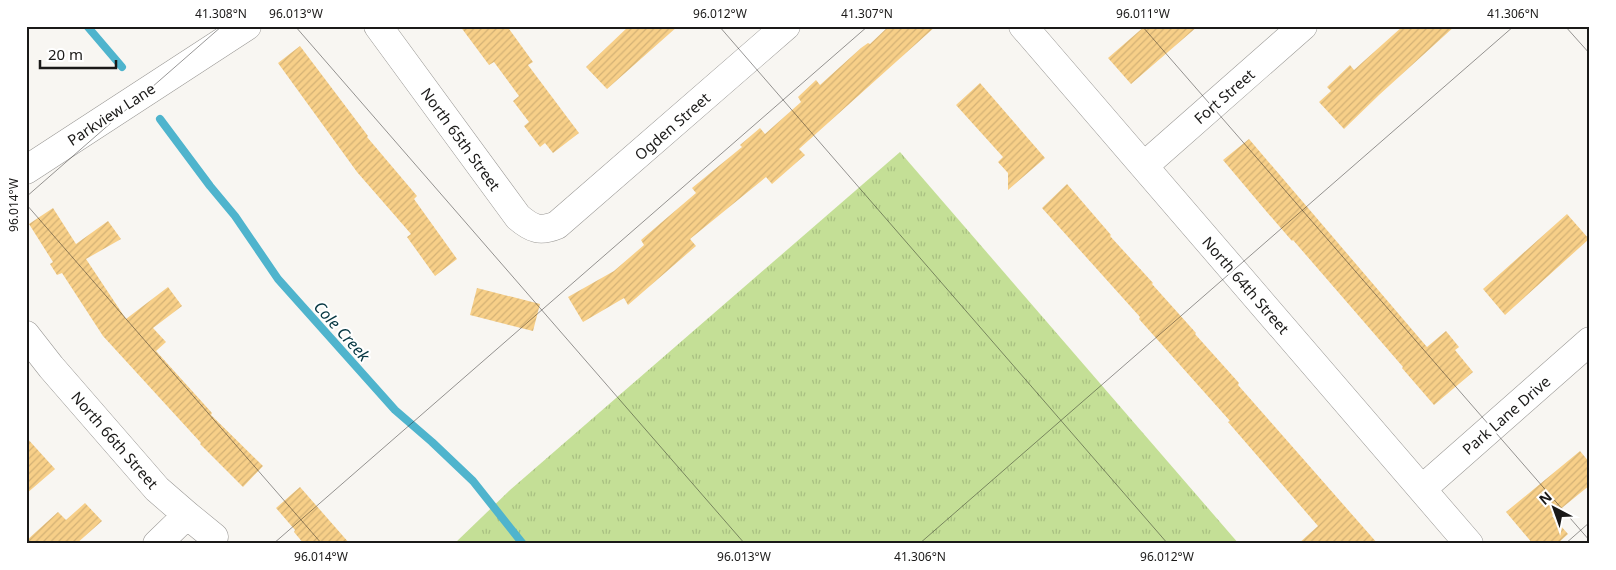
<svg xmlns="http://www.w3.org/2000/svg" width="1616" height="570" font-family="'Noto Sans',sans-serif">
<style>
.grass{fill:url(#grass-tufts)}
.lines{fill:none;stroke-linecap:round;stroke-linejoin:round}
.stream{stroke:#4fb4cd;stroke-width:8}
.building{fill:url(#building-hatch)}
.minor-casing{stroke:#9a9895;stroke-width:29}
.minor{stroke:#fff;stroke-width:28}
.ticks{fill:none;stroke:#1a1918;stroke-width:1;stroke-opacity:0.45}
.labels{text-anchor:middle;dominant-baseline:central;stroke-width:4;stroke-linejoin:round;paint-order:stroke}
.street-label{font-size:15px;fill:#1a1918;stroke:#fff}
.water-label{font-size:16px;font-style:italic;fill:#063742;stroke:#fff}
.neatline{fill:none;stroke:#1a1918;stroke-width:2}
.ticks-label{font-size:12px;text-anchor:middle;fill:#1a1918}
</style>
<defs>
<pattern id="grass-tufts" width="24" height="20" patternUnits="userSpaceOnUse" patternTransform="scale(1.25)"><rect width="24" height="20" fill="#c4df96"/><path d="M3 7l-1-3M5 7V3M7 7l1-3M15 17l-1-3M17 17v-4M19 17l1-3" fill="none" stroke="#a8bf81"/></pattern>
<pattern id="building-hatch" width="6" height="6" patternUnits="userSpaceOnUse" patternTransform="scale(1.25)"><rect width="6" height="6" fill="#f7cf88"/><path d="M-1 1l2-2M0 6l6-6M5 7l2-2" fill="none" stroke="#d3b175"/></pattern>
</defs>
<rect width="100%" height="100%" fill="#f8f6f2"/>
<path class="grass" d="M900,152L1239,544H454L510,490Z"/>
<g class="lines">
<path class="stream" d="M87,26L122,67
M160,119L210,186L235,216L278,279L395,410L432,442L473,481L523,544"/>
</g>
<path class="building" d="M460,26H507L533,62L528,65L579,133L553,153L545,143L540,147L524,126L529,122L513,101L519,96L494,62L489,65Z
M629,26H678L607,89L586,67Z
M889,26H936L799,149L805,155L772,184L766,177L690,239L696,246L628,305L624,298L583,322L568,297L614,271L644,245L641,240L696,193L692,188L742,147L740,145L760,128L765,134L801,102L798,97L816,80L820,85L861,48L868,43L870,44Z
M1145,26H1198L1131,84L1108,58Z
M1403,26H1455L1379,95L1344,129L1319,102L1331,91L1327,87L1350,65L1354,70Z
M300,46L368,136L367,137L417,196L414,199L457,259L435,276L407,237L411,234L357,172L278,63Z
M980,83L1045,158L1008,190V173L998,162L1003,157L956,105Z
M1249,139L1427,347L1446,331L1459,347L1455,350L1473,372L1434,405L1402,368L1403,367L1293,240L1292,241L1266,211L1223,160Z
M1067,184L1111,235L1110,236L1153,283L1152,284L1196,333L1195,334L1239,383L1238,385L1378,544H1298L1318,526L1228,422L1230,421L1139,319L1140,317L1042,208Z
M53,208L76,244L108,221L121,239L86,259L126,319L168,287L182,306L153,328L166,342L156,351L212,413L211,415L263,466L243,487L200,444L201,443L103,336L62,273L57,275L50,264L53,262L29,224Z
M1567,214L1589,239L1505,315L1483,289Z
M477,288L540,304L533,331L470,315Z
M26,437L55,469L26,494Z
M1580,451L1590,463V485L1552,516L1568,534L1557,544H1533L1506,512Z
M300,487L350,544H304L294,532L295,530L276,508Z
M85,503L102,521L76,544H26V541L58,512L66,520Z"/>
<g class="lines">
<g class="minor-casing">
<path id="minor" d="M378,26L518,217C532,229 540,232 557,225L786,26
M1023,26L1469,544
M1144,166L1303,26
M26,170L247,26
M26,335L51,367L157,489L187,515L214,537
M1422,489L1590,341
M157,544L187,515"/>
</g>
<use href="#minor" class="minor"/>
</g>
<path class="ticks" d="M295,26L745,544M719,26L1168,544M1142,26L1590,541M1565,26L1590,54M26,197L222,26M26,204L322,544M273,544L868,26M919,544L1514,26M1565,544L1590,522"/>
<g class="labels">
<g class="street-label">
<text transform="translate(1224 96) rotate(-41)">Fort Street</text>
<text transform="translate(111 114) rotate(-33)">Parkview Lane</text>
<text transform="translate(672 126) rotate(-41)">Ogden Street</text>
<text transform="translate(461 139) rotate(54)">North 65th Street</text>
<text transform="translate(1246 285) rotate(49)">North 64th Street</text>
<text transform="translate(1506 415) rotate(-41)">Park Lane Drive</text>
<text transform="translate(115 440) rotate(49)">North 66th Street</text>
</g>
<g class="water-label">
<text transform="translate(342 331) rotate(48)">Cole Creek</text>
</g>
</g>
<rect width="1616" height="570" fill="none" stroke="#ffffff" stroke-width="55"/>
<g transform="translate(1554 508) rotate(319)" stroke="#ffffff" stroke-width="4" paint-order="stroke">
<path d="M0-4L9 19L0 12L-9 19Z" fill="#1a1918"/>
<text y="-8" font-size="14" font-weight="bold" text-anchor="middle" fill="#1a1918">N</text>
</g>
<path d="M40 60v8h76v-8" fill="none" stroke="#1a1918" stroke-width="2.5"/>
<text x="48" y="60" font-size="15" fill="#1a1918" stroke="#ffffff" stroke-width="4" paint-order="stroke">20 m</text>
<rect x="28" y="28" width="1560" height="514" class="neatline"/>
<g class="ticks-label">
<text x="221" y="18">41.308°N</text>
<text x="296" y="18">96.013°W</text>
<text x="720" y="18">96.012°W</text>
<text x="867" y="18">41.307°N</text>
<text x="1143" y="18">96.011°W</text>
<text x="1513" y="18">41.306°N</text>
<text transform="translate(14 205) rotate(-90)" y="4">96.014°W</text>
<text x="321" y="561">96.014°W</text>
<text x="744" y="561">96.013°W</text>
<text x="920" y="561">41.306°N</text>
<text x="1167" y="561">96.012°W</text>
</g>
</svg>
